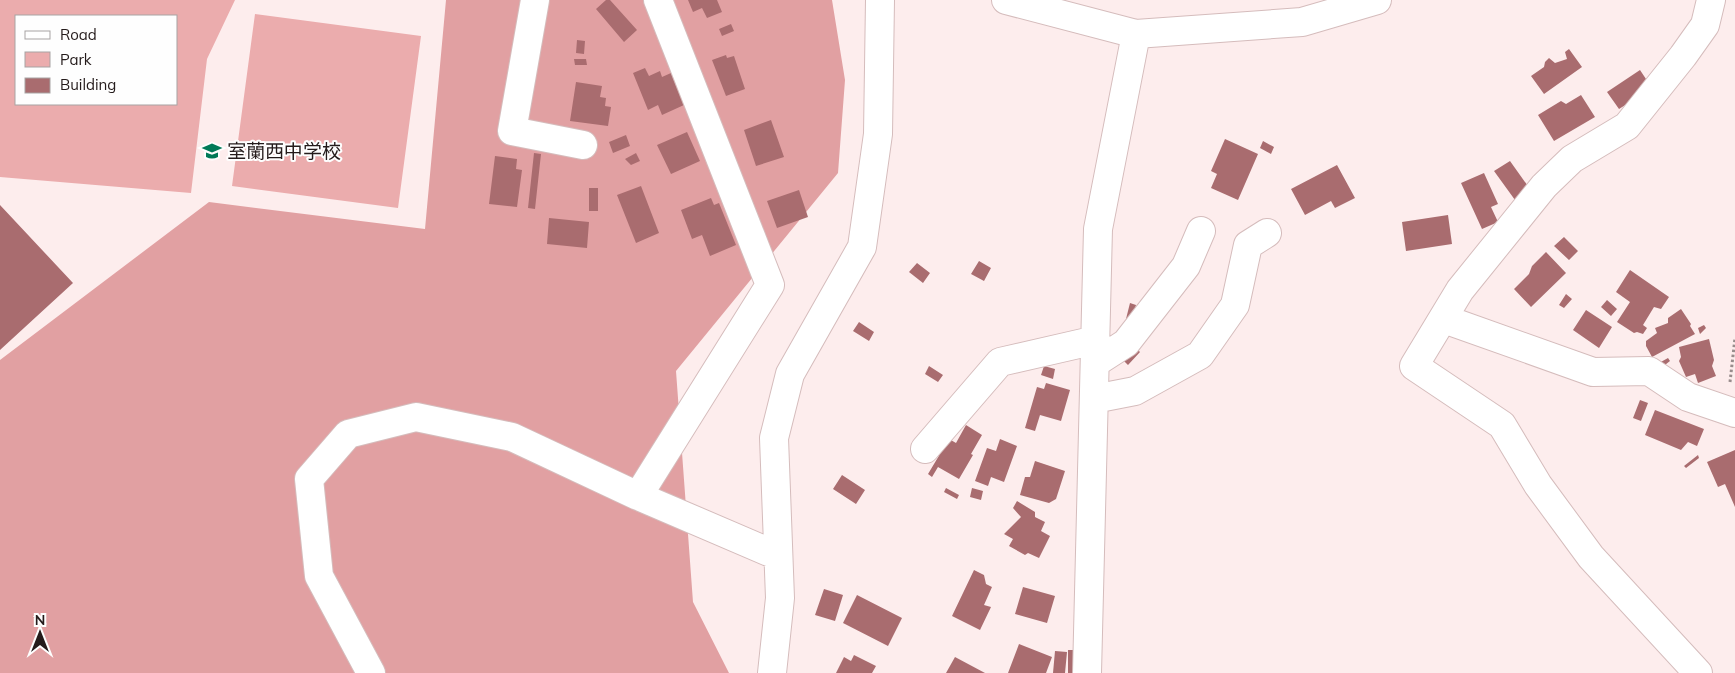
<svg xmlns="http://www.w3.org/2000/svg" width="1735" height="673" font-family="Mulish,'Noto Sans JP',sans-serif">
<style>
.green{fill:#ebacad;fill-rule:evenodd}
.forest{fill:#e1a0a2}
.building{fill:#a96c6f}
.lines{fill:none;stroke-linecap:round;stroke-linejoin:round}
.minor-casing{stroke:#d5bcbc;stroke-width:30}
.path{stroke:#988c8c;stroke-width:3;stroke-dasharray:2.5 2.5;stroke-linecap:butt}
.minor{stroke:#fff;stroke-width:28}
.labels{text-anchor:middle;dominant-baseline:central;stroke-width:4;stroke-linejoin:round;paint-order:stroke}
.poi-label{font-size:19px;fill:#241b1b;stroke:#fefefe;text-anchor:start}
</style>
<rect width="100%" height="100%" fill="#fdeded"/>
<path class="green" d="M0,0H235L207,59L191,193L0,177ZM176,16V104H16V16Z
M255,14L421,36L398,208L232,186Z"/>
<path class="forest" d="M446,0H832L845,80L838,173L676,371L693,602L729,673H0V360L209,202L425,229Z"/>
<path class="building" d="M606,0H610L637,30L624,42L596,9Z
M688,0H717L722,12L707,18L702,8L693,12Z
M731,24L734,31L722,36L719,29Z
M577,40L585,41L584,54L576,53Z
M1569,49L1582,67L1544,94L1531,76L1544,67L1545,62L1549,58L1555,63L1567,59L1565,52Z
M726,55L727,58L734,56L745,89L726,96L712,60Z
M574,59H586L587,65H575Z
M645,68L649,76L660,71L662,77L671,73L684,105L662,115L658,105L648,110L633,73Z
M1640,70L1652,88L1619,109L1607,92Z
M576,82L602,86L600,97L606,98L605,106L611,107L608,126L570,121Z
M1581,95L1595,117L1554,141L1538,115L1561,101L1566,104Z
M771,120L784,157L756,166L744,130Z
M687,132L700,161L671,174L657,145Z
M626,135L630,146L613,153L609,142Z
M1225,139L1258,154L1238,200L1211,188L1217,174L1211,171Z
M1263,141L1274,147L1271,154L1260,148Z
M534,153L541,154L535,209L528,208Z
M636,153L640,161L631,165L625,159Z
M495,156L517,159L516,169L522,170L517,207L489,204Z
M1510,161L1530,189L1515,200L1494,171Z
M1337,165L1355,198L1335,208L1331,201L1305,215L1291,189Z
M1484,173L1498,204L1491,207L1498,222L1482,229L1461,183Z
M641,186L659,233L636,243L617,195Z
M589,188H598V211H589Z
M799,190L808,217L777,228L767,201Z
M711,198L714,205L719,203L736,245L710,256L702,235L692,239L681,210Z
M0,205L73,283L0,350Z
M1448,215L1452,244L1406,251L1402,222Z
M549,218L589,222L587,248L547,244Z
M1564,237L1578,251L1569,260L1554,246Z
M1546,252L1566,273L1531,307L1514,289L1529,274L1532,266Z
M979,261L991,268L984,281L971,274Z
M917,263L930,273L923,283L909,272Z
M1630,270L1669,297L1661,309L1654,307L1643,325L1647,328L1643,334L1637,332L1634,333L1617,322L1630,302L1616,292Z
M1566,294L1572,299L1564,308L1559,305Z
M1607,300L1617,309L1611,316L1601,307Z
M1130,303L1136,305L1133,318L1126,319Z
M1681,309L1691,324L1690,326L1695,334L1652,357L1646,346V341L1657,333L1655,328L1668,323V318Z
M1586,310L1612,327L1599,348L1573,330Z
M859,322L874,332L869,341L853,331Z
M1704,325L1706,328L1700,334L1698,328Z
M1709,339L1714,360L1712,366L1716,376L1698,383L1695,374L1686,377L1679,361L1681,357L1679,347Z
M1135,347L1140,352L1128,365L1123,360Z
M1668,358L1670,361L1661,368L1659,363Z
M929,366L943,375L938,382L925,374Z
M1044,366L1055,369L1053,379L1041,375Z
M1046,383L1070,390L1061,421L1040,415L1035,431L1025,428L1037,387L1044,389Z
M1640,400L1648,403L1641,421L1633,418Z
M1655,410L1704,429L1697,446L1688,442L1681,450L1645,435Z
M966,425L982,435L971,454L973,455L959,479L938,467L932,477L928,474L949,439L956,443Z
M1000,439L1017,446L1004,482L991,477L988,486L975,481L987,448L996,451Z
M1735,450V507L1725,484L1718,487L1707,462Z
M1698,455L1699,458L1686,468L1684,466Z
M1035,461L1065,471L1056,499L1049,503L1020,495L1025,477H1030Z
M842,475L865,490L856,504L833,489Z
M946,488L959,495L957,499L944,492Z
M972,488L983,491L981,500L970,497Z
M1017,501L1035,512V517L1045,522L1041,531L1050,536L1039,558L1028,553L1025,555L1009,546L1013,539L1004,534L1021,517L1013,508Z
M974,570L984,575L986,584L992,587L984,605L991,607L980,630L952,616Z
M1023,587L1055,596L1047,623L1015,614Z
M824,589L843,595L835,621L815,615Z
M857,595L902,618L888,646L843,623Z
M1019,644L1052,657L1046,673H1008Z
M1068,650H1076V673H1068Z
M1055,651L1067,652L1065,673H1053Z
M854,655L876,666L872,673H836L844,657L851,661Z
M955,657L985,673H946Z"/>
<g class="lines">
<g class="minor-casing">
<path id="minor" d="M535,0L512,131L583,145
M1006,0L1136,34L1302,22L1377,0
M1444,319L1593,372L1649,371L1688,397L1735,413
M1095,363L1126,343L1186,266L1201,231
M1094,399L1135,391L1200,355L1235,305L1248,245L1267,233
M925,449L1000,362L1096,340
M638,496L770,285L658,0
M371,673L319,576L309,479L348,434L416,417L512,437L638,496L778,556
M772,673L780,598L774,438L790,374L862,247L878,134L880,0
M1087,673L1098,229L1136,34
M1698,673L1591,557L1538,485L1502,425L1414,366L1460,290L1544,186L1572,159L1627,126L1683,56L1705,25L1711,0"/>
</g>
<path class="path" d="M1730,382L1735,338"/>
<use href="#minor" class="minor"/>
</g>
<defs>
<g id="school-bare" transform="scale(1.5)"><path d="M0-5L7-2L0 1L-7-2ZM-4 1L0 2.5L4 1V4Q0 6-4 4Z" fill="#017a58" stroke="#fefefe" stroke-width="2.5" paint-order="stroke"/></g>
</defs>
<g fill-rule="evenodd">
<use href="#school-bare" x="212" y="151"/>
</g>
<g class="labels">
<g class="poi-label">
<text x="227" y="151">室蘭西中学校</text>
</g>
</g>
<rect x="15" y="15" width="162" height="90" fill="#fefefe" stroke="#a7a3a3"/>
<rect x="25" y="31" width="25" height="8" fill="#ffffff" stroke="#a7a3a3"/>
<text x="60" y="40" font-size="15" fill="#241b1b">Road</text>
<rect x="25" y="52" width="25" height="15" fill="#ebacad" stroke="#a7a3a3"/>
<text x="60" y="65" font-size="15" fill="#241b1b">Park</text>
<rect x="25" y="78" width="25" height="15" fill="#a96c6f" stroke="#a7a3a3"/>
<text x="60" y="90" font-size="15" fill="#241b1b">Building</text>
<g transform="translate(40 633)" stroke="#fefefe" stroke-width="4" paint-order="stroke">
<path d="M0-4L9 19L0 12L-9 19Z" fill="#241b1b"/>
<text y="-8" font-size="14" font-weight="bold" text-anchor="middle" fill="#241b1b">N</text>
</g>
</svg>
